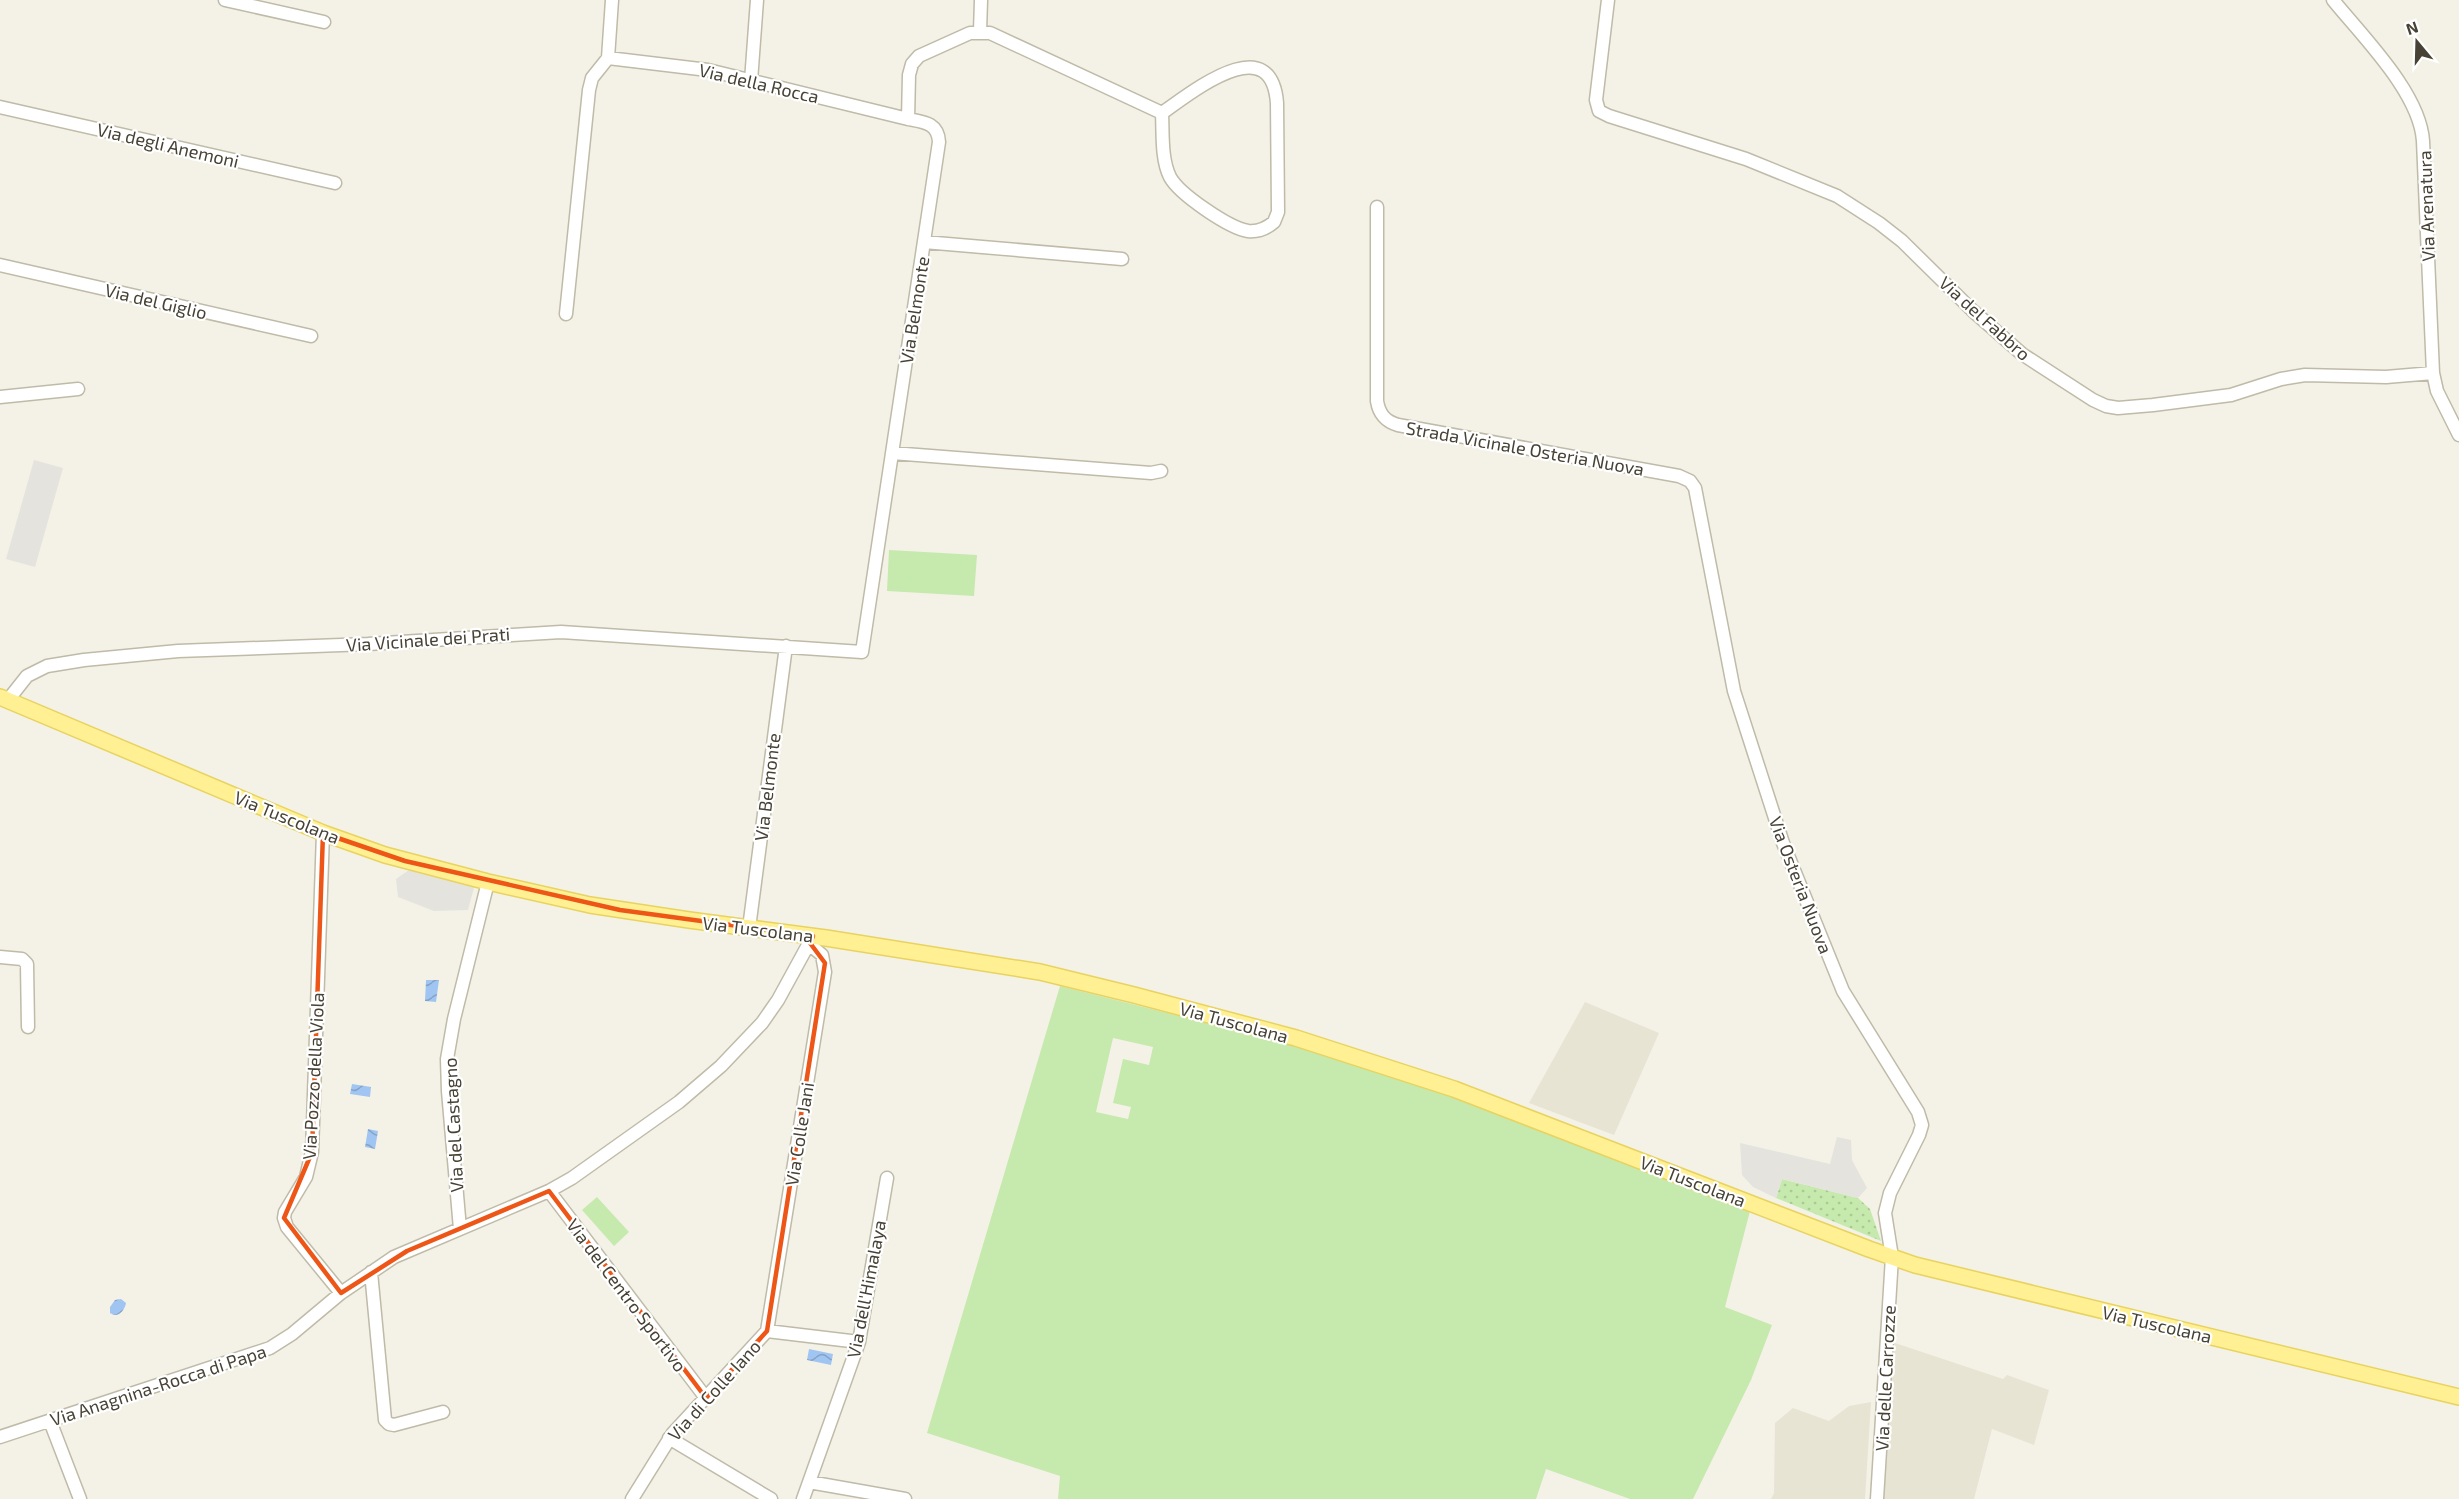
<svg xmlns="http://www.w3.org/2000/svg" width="2459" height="1499" font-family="'Exo 2',sans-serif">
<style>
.residential{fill:#e8e4d4}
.grass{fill:url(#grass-dots)}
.pitch{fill:#c6e9ad;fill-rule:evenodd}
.parking{fill:#e4e3de}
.water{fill:url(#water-waves)}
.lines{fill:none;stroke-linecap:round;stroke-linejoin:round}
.minor-casing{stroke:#bfbba8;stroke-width:15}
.major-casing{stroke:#e8d360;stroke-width:18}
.minor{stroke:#fff;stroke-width:12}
.major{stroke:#fff094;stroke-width:15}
.marked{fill:none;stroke:#ed5616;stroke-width:4.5;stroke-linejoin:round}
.labels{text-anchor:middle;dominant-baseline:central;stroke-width:4.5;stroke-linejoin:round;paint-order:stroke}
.street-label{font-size:18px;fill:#474235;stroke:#fff}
</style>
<defs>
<pattern id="grass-dots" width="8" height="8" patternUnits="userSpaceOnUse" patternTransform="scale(1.5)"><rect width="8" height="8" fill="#c6e9ad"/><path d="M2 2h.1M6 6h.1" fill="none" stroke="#abc995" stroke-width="1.8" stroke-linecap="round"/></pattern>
<pattern id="water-waves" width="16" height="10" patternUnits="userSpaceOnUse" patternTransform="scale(1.5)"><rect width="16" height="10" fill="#a0c5f3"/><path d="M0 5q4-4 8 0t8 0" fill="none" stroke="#84a2c6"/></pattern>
</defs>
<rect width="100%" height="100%" fill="#f4f2e6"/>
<path class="residential" d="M1585,1002L1659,1033L1614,1135L1529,1103Z
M1892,1342L2003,1379L2007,1375L2049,1390L2034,1445L1992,1429L1974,1499H1883Z
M1871,1402L1865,1499H1771L1774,1493L1775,1423L1793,1408L1829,1421L1849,1406Z"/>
<path class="grass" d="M1782,1179L1858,1198L1870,1209L1881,1241L1776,1198Z"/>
<path class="pitch" d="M889,550L977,555L974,596L887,591Z
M1060,986L1291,1044L1447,1095L1750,1211L1725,1307L1772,1325L1751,1380L1693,1499H1630L1546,1469L1536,1499H1058L1060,1476L927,1433ZM1113,1038L1153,1047L1149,1065L1123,1059L1113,1103L1131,1107L1128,1119L1096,1112Z
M597,1197L629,1232L614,1246L582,1210Z"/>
<path class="parking" d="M34,460L63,468L35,567L6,559Z
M412,868L475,884L468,910L434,911L398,897L396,879Z
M1837,1137L1851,1140L1852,1160L1867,1188L1858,1198L1782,1179L1776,1198L1753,1187L1742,1175L1740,1143L1830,1164Z"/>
<path class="water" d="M426,980H439L436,1002L425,1001Z
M352,1084L371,1087L370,1097L350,1094Z
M368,1129L378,1131L375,1149L365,1147Z
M121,1299L126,1303C125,1309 120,1316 114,1315L110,1313V1307L115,1300Z
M809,1349L833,1354L831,1365L807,1360Z"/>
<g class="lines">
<g class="minor-casing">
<path id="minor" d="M225,0L324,22
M1608,0L1596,100L1599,111L1609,116L1746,159L1837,196L1879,223L1902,241L1973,311L2022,354L2093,400L2106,406L2118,408L2153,405L2231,395L2281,379L2305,375L2386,377L2433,373
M2333,0C2363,37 2420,93 2423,141L2433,373L2437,391L2459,435
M980,32L981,0
M608,58L708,70L908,119
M751,81L757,0
M0,107L335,183
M1377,207V401C1379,414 1385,421 1398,425L1679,476L1690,481L1695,488L1734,691L1783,843L1843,991L1918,1112L1922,1125L1919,1135L1890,1193L1885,1213L1892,1257L1877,1499
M924,242L1122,259
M0,265L311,336
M566,314L589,90L592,78L608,58L612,0
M0,397L78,389
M892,453L1151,473L1161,471
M8,700L27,676L47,666L84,660L178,651L368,644L561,632L862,652L939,142C938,123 924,122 908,119L909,75L912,64L919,56L970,33H990L1162,113C1163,133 1161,159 1170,177C1179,194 1229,228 1248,231C1258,232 1267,228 1274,222L1278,212L1277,103C1271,27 1190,94 1162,113
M323,833L312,1152L306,1177L285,1212L284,1218L287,1227L341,1293
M749,928L786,646
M0,957L22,959L27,964L28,1027
M549,1191L706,1398
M460,1229L448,1091L447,1059L454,1019L488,882
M371,1272L385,1420L389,1424L394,1425L443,1412
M767,1331L825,972L822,955L809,944
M50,1421L80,1499
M0,1437L270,1348L292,1334L341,1293L394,1257L549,1191L572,1178L679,1102L721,1066L762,1023L778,1000L813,936
M669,1438L771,1499
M809,1482L905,1499
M632,1499L673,1433L767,1331L859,1342
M803,1499L859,1342L887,1178"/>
</g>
<g class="major-casing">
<path id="major" d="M0,697L323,833L385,855L488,882L590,905L689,920L826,938L1040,972L1134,995L1296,1038L1454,1089L1869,1249L1915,1265L2459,1397"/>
</g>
<use href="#minor" class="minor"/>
<use href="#major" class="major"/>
</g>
<path class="marked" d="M323,833L405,861L620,910L813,936L810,943L825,963L767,1331L706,1398L549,1191L407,1251L341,1293L284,1218L312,1152Z"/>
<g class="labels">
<g class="street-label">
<text transform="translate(759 83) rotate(13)">Via della Rocca</text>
<text transform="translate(168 145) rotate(13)">Via degli Anemoni</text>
<text transform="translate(2426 206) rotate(-92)">Via Arenatura</text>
<text transform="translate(156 301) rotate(13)">Via del Giglio</text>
<text transform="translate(914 310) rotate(-81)">Via Belmonte</text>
<text transform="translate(1985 318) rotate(42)">Via del Fabbro</text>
<text transform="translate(1525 448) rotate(10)">Strada Vicinale Osteria Nuova</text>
<text transform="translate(428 639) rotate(-4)">Via Vicinale dei Prati</text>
<text transform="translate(767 787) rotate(-83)">Via Belmonte</text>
<text transform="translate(287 817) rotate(22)">Via Tuscolana</text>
<text transform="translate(1801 885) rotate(69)">Via Osteria Nuova</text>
<text transform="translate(758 929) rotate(7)">Via Tuscolana</text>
<text transform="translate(1234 1022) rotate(15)">Via Tuscolana</text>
<text transform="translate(313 1076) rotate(-87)">Via Pozzo della Viola</text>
<text transform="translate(453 1125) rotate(-93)">Via del Castagno</text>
<text transform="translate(799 1134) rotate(-81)">Via Colle Jani</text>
<text transform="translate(1693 1181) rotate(21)">Via Tuscolana</text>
<text transform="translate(866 1289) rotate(-79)">Via dell'Himalaya</text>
<text transform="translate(627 1295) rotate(53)">Via del Centro Sportivo</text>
<text transform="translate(2157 1324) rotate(13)">Via Tuscolana</text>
<text transform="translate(1885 1378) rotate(-87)">Via delle Carrozze</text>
<text transform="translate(158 1385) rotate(-18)">Via Anagnina-Rocca di Papa</text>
<text transform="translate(714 1390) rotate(-48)">Via di Colle Iano</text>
</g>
</g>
<g transform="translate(2417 42) rotate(341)" stroke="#ffffff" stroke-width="4.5" paint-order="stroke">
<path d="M0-4.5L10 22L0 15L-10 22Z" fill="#474235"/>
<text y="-9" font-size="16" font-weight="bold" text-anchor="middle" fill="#474235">N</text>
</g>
</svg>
